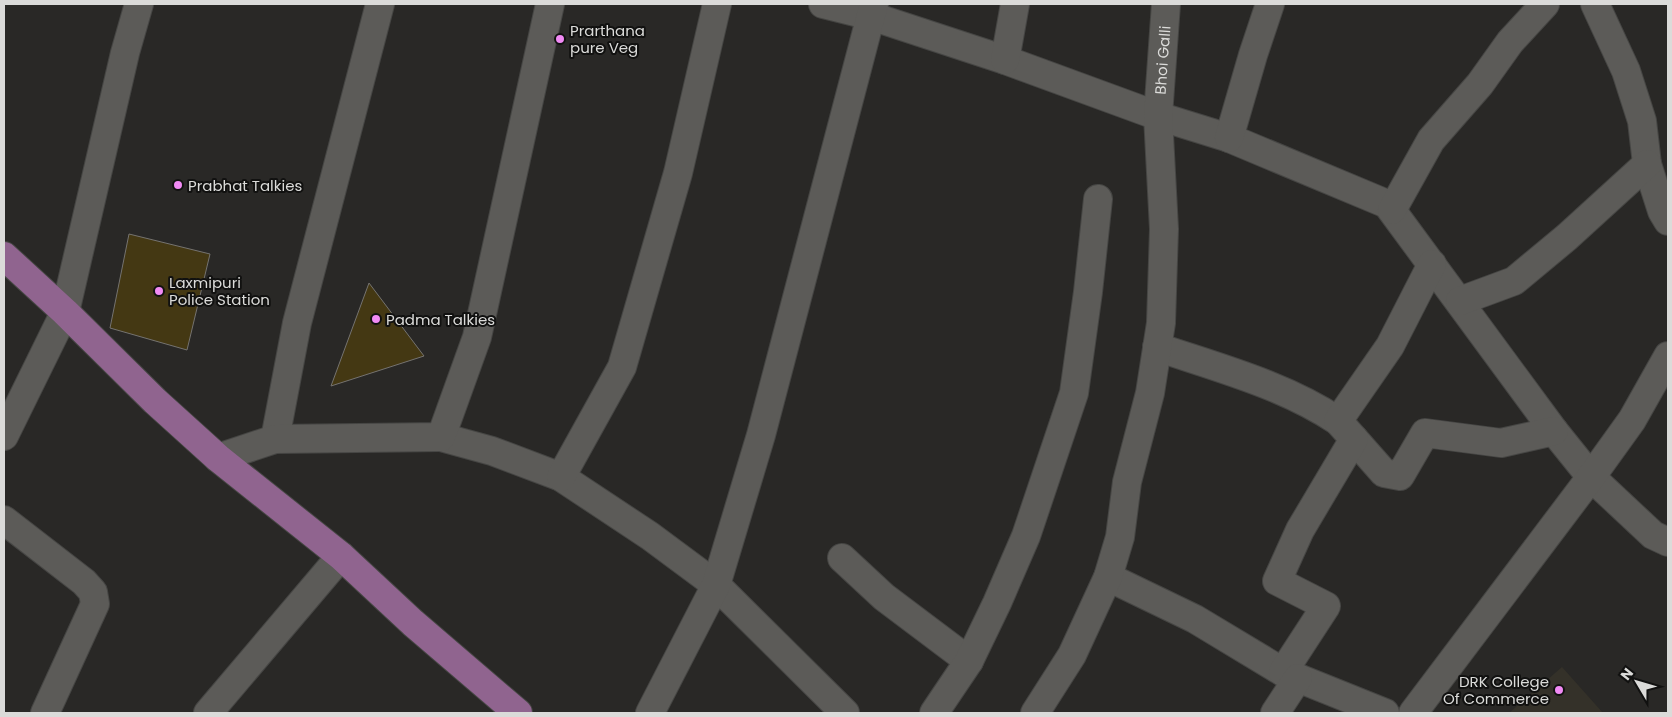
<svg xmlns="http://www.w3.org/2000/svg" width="1672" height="717" font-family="Poppins,sans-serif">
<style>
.built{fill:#343129}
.building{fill:#443813;stroke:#757370}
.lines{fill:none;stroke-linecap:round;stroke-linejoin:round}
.minor-casing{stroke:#464644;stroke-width:30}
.major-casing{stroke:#464644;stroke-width:30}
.minor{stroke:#5c5b58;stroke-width:28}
.major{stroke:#90648f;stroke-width:28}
.poi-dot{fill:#f18af4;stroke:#111110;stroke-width:2}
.labels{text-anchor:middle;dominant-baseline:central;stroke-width:4;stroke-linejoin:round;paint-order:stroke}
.poi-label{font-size:15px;fill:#dbdbd9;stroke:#111110;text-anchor:start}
.street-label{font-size:15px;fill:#dbdbd9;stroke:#111110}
</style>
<rect width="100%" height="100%" fill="#292826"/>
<path class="built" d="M1562,667L1603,713H1509Z"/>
<path class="building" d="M129,234L210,254L187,350L110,328Z
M369,283L424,356L331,386Z"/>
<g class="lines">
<g class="minor-casing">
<g id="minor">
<path d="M823,4L871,16L1005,60L1158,116L1229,138L1387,204L1554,431L1591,477L1653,535L1668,542"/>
<path d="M1595,4L1626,71L1642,121L1647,164L1662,211L1668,221"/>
<path d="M1005,60L1015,4"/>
<path d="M1229,138L1253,55L1270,4"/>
<path d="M1392,210L1431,140L1480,84L1510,42L1545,4"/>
<path d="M1460,301L1514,281L1567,237L1647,164"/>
<path d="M1157,347C1219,368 1284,385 1338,421"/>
<path d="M4,436L65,312L125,53L139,4"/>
<path d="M441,437L492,451L561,477L650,536L716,585L845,713"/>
<path d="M275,439L297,323L380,4"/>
<path d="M1354,439L1384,473L1400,476L1425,433L1501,443L1554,431"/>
<path d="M218,458L275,439L441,437L477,337L550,4"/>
<path d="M561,477L622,367L678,173L717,4"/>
<path d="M4,520L84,582L93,592L95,604L45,713"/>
<path d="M842,558L884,597L969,661"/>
<path d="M1108,577L1195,619L1283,672L1385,713"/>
<path d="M1283,672L1326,606L1277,581L1300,530L1354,439L1338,421L1390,346L1432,264"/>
<path d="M208,713L341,556"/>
<path d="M650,713L716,585L761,435L874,4"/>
<path d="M934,713L969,661L997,603L1026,536L1074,393L1088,292L1098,199"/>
<path id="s1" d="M1035,713L1072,655L1108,577L1120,537L1127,482L1150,393L1161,323L1164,229L1158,116L1166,4"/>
<path d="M1275,713L1298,678"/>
<path d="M1413,713L1591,477L1632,420L1668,356"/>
</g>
</g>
<g class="major-casing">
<path id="major" d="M4,256L65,312L155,401L218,458L341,556L413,623L518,713"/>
</g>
<use href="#minor" class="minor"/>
<use href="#major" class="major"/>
</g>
<g class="poi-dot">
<circle cx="560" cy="39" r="5"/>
<circle cx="178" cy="185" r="5"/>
<circle cx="159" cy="291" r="5"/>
<circle cx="376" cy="319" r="5"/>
<circle cx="1559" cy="690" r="5"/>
</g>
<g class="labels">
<g class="poi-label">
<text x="570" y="30">Prarthana<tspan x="570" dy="17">pure Veg</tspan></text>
<text x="188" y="185">Prabhat Talkies</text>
<text x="169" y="282">Laxmipuri<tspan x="169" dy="17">Police Station</tspan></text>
<text x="386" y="319">Padma Talkies</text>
<text x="1549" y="681" text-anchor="end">DRK College<tspan x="1549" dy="17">Of Commerce</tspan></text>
</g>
<g class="street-label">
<text stroke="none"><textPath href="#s1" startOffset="678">Bhoi Galli</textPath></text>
</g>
</g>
<rect width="1672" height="717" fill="none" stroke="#dbdbd9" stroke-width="10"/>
<g transform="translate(1637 682) rotate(308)" stroke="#111110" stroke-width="4" paint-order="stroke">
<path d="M0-4L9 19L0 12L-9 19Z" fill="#dbdbd9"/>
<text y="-8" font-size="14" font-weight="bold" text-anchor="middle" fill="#dbdbd9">N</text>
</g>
</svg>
